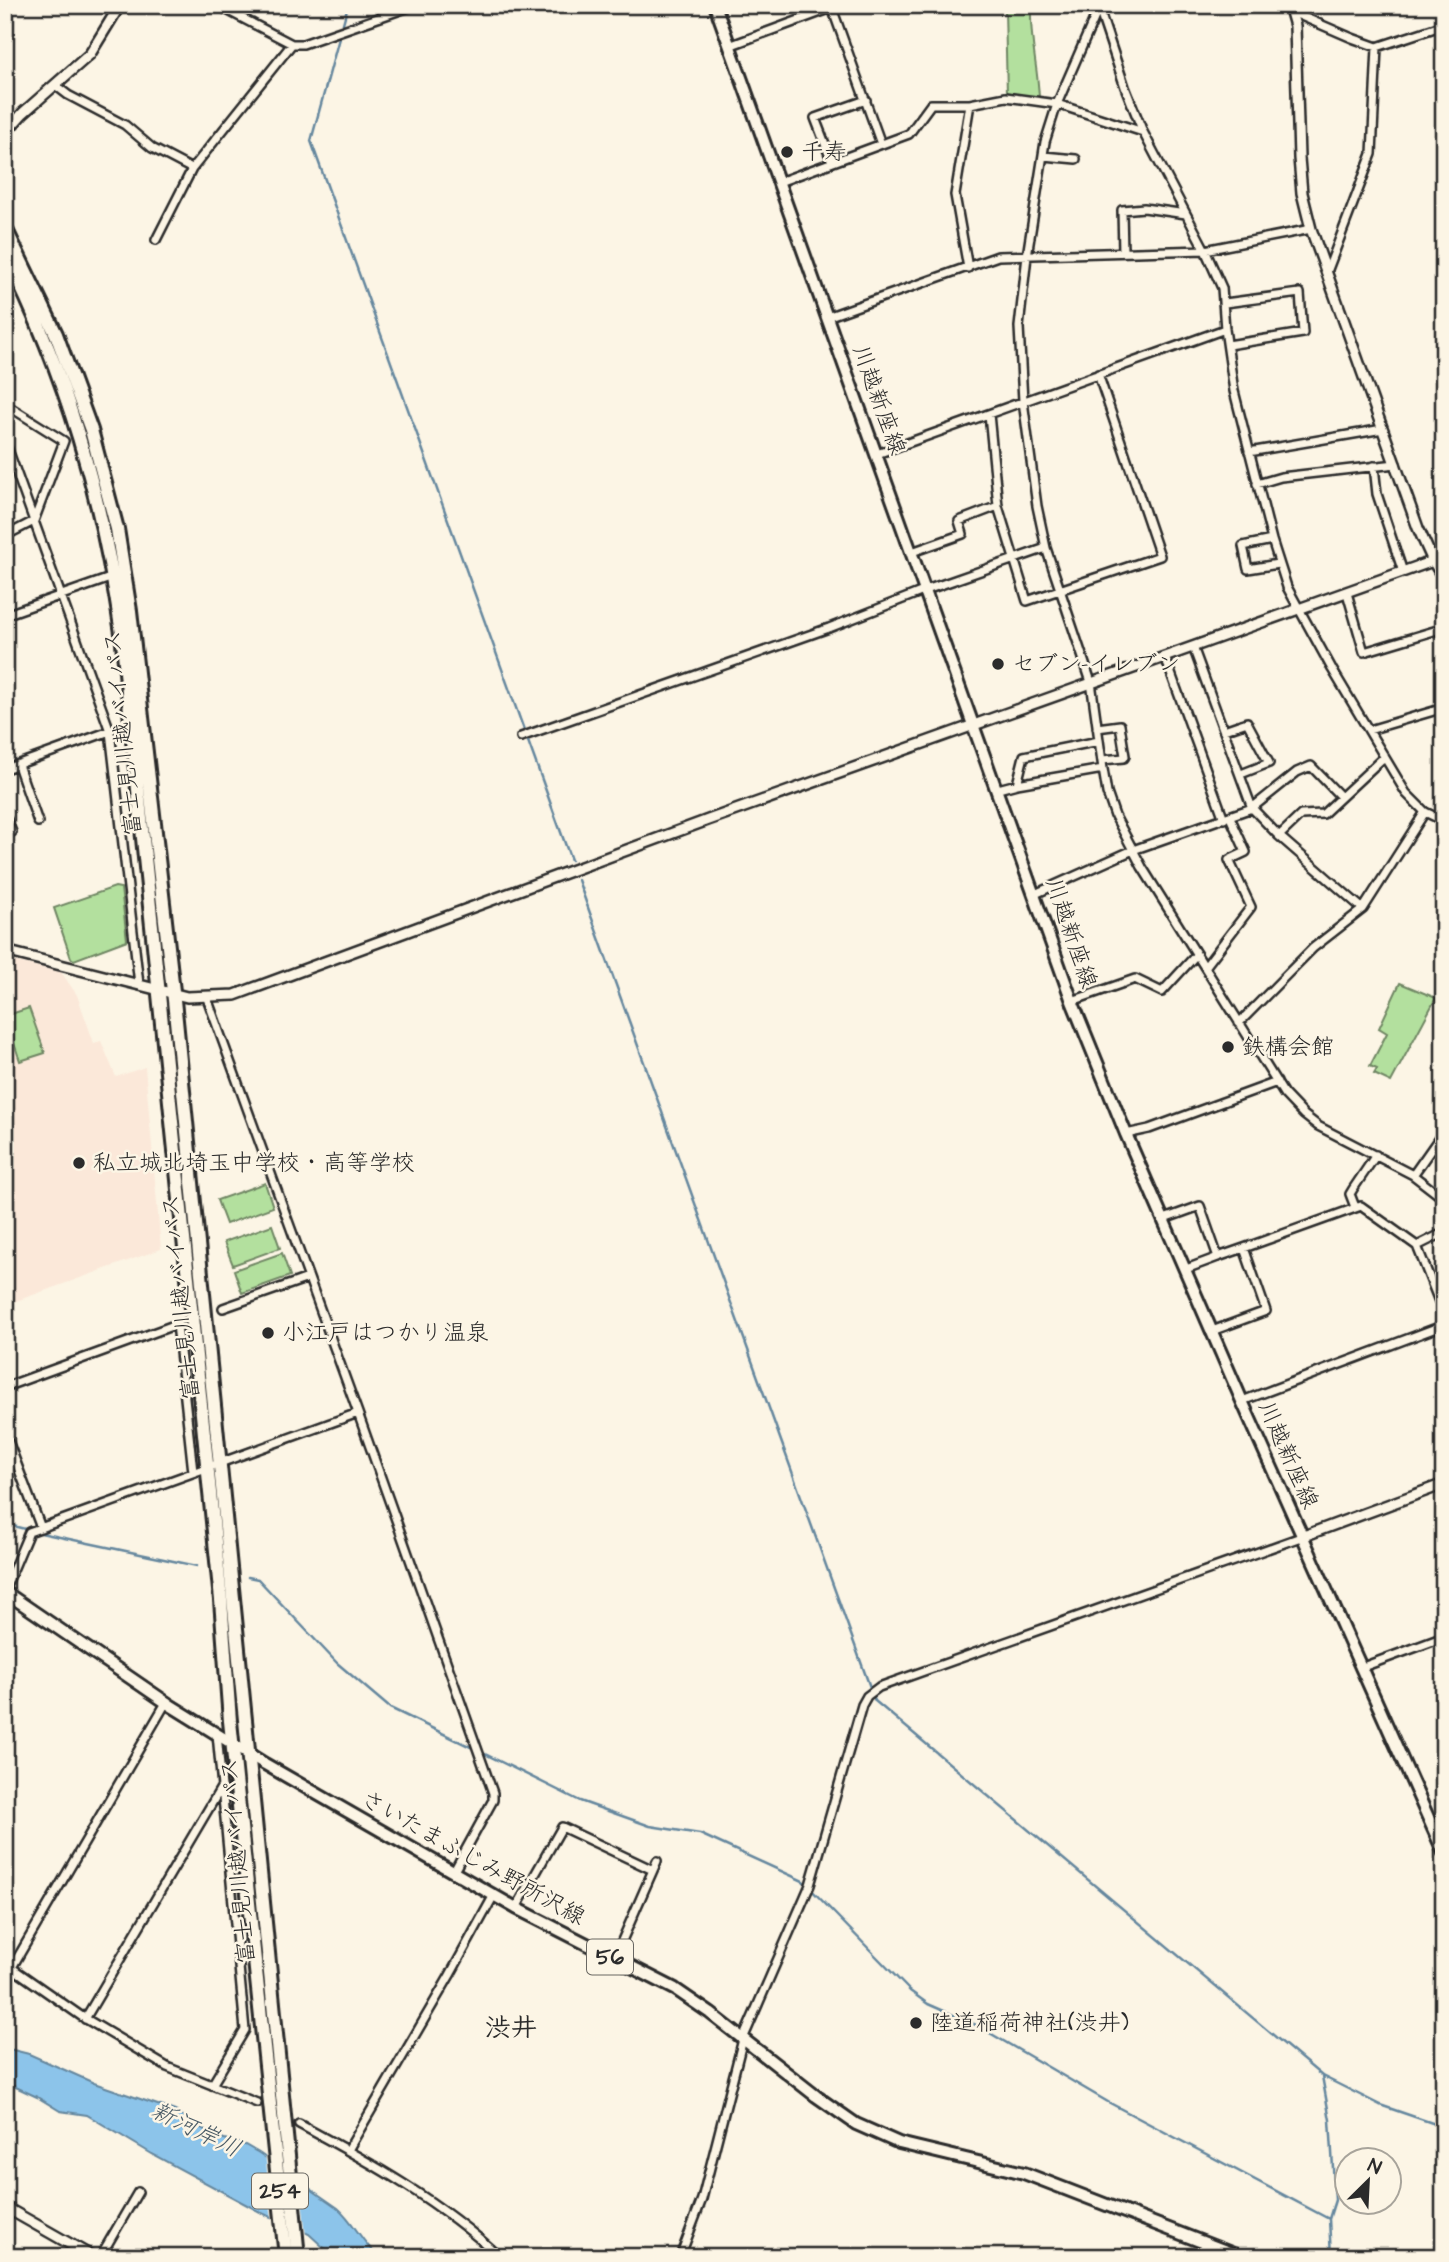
<svg xmlns="http://www.w3.org/2000/svg" width="1449" height="2262" font-family="'Architects Daughter','Klee One',sans-serif">
<style>
.built{fill:#fbe8d9}
.green{fill:#b3e09e;stroke:#6f8664;stroke-width:2}
.water{fill:#8cc4ea;stroke:#65879e;stroke-width:2}
.pier{fill:#fcf5e5}
.lines{fill:none;stroke-linecap:round;stroke-linejoin:round}
.stream{stroke:#65879e;stroke-width:2.5}
.minor-casing{stroke:#2b2b2b;stroke-width:12}
.tertiary-casing{stroke:#2b2b2b;stroke-width:14}
.secondary-casing{stroke:#2b2b2b;stroke-width:16}
.primary-casing{stroke:#2b2b2b;stroke-width:16}
.trunk-casing{stroke:#2b2b2b;stroke-width:18}
.minor{stroke:#fcf5e5;stroke-width:7}
.tertiary{stroke:#fcf5e5;stroke-width:9}
.secondary{stroke:#fcf5e5;stroke-width:10}
.primary{stroke:#fcf5e5;stroke-width:10}
.trunk{stroke:#fcf5e5;stroke-width:12}
.poi-dot{fill:#2b2b2b;stroke:#fcf5e5;stroke-width:2.5}
.labels{text-anchor:middle;dominant-baseline:central;stroke-width:5;stroke-linejoin:round;paint-order:stroke}
.shield{fill:#fcf5e5;stroke:#6a6863;stroke-width:2}
.shield-label{font-size:21px;font-weight:bold;fill:#2b2b2b}
.poi-label{font-size:23px;fill:#2b2b2b;stroke:#fcf5e5;text-anchor:start}
.street-label{font-size:23px;fill:#2b2b2b;stroke:#fcf5e5}
.water-label{font-size:24px;font-style:italic;fill:#485964;stroke:#fcf5e5}
.quarter-label{font-size:26px;font-weight:bold;fill:#2b2b2b;stroke:#fcf5e5}
</style>
<rect width="100%" height="100%" fill="#fcf5e5"/>
<filter id="ink" filterUnits="userSpaceOnUse"><feTurbulence type="fractalNoise" baseFrequency=".0143" numOctaves="2"/><feDisplacementMap in="SourceGraphic" scale="14" xChannelSelector="R" yChannelSelector="G"/><feConvolveMatrix kernelMatrix="1 2 1 2 8 2 1 2 1" color-interpolation-filters="sRGB"/></filter>
<g filter="url(#ink)">
<path class="built" d="M5,959L61,972L77,995L94,1043L101,1041L116,1077L145,1067L161,1249L5,1305Z"/>
<path class="green" d="M1005,10L1031,11C1030,41 1038,68 1039,98L1007,94Z
M115,887L121,888L127,940L74,960L71,958L54,908Z
M1400,983L1436,998L1391,1082L1374,1074L1377,1069L1370,1066L1387,1033L1379,1028Z
M29,1008L45,1053L20,1061L5,1016Z
M265,1183L273,1207L226,1224L217,1200Z
M272,1225L280,1248L233,1265L224,1242Z
M282,1253L290,1276L242,1293L234,1270Z"/>
<path class="water" d="M5,2048L29,2054L94,2083L175,2111L203,2129L221,2138L245,2145L259,2153L338,2208C354,2222 362,2243 379,2257H334L309,2234L262,2213L152,2154L87,2115L60,2111L37,2097L5,2082Z"/>
<path class="pier" d="M265,2153L300,2178L306,2236L272,2221Z"/>
<g class="lines">
<path class="stream" d="M348,5L311,141L571,860
M578,880L875,1701L1322,2076L1380,2105L1444,2127
M5,1524L29,1530
M36,1532L197,1566
M248,1577L258,1579L337,1663L390,1708L475,1749
M481,1752L580,1801L650,1826L700,1834L803,1881L910,1991L928,2004L976,2025L1108,2102L1329,2219
M1322,2076L1330,2120L1335,2200L1329,2219L1331,2257"/>
<g class="minor-casing">
<path id="minor" d="M217,5L292,44H303L415,5
M1100,5L1057,104L1045,142L1027,256L1019,327L1023,401L1037,506L1046,548L1091,682L1103,769L1107,793L1115,816L1142,867L1284,1094L1304,1115L1318,1126L1413,1175L1444,1199
M1098,6L1125,87L1143,132L1205,250L1222,288L1225,329L1234,391L1272,540L1287,587L1332,669L1406,793L1425,812L1444,821
M832,8L881,144
M1292,12L1352,38L1377,47L1444,25
M729,46L840,5
M55,85L68,95L125,125L152,148L192,169
M1043,156L1076,159
M832,162L815,118L866,100
M779,182L909,134L931,104H970L1006,97L1057,104L1143,132
M156,240L192,169L292,44
M1123,252L1122,210L1144,208L1186,214
M968,268L955,195L970,104
M1327,272L1372,154L1377,47
M1225,303L1300,293L1303,333L1228,345
M827,317L998,256L1205,250L1311,229
M5,404L64,441L34,521L5,536
M989,414L998,506L1027,601L1160,556L1098,374
M5,441L110,731L5,769
M1249,452L1383,429
M877,454L1225,329
M1374,466L1377,494L1403,572
M1257,484L1281,477L1396,464
M1272,540L1243,546L1248,569L1278,564
M912,552L963,534L959,521L998,506
M1347,593L1364,652L1444,628
M5,615L113,577
M1165,657L1224,819
M1097,728L1120,725L1125,756L1124,758L1102,760
M1224,730L1247,722L1269,763L1241,774
M1369,730L1444,708
M110,731L139,984
M521,737L829,628L926,590L1046,548
M18,765L38,822
M1017,784L1024,756L1099,741
M998,789L1017,784L1103,769
M1341,797L1311,766L1297,772L1252,808L1279,836L1363,909
M5,815L12,832
M1279,836L1301,815L1323,814L1384,757
M1035,894L1133,850L1252,808L1193,647
M1205,967L1251,907L1229,860L1246,852L1230,817
M207,998L358,1413L493,1793V1800L453,1873
M1072,1001L1135,979L1162,992L1196,955
M1239,1023L1313,948L1363,909L1425,812
M1126,1134L1149,1129L1277,1082
M1413,1175L1444,1131
M1355,1207L1350,1194L1353,1189L1376,1155
M1164,1219L1200,1206L1218,1257L1244,1248L1266,1311L1212,1331
M1417,1246L1441,1234L1444,1231
M1244,1248L1361,1206L1417,1246L1444,1314
M1186,1269L1218,1257
M223,1308L308,1278
M5,1387L177,1324L193,1472
M1242,1401L1444,1325
M5,1433L41,1528
M5,1589L29,1532L358,1413
M1360,1668L1444,1637
M516,1908L562,1827L653,1870
M614,1959L657,1861
M5,1963L81,2016L167,2067L257,2103
M11,1969L167,1701
M85,2019L222,1786
M212,2085L245,2030L217,1734
M299,2124C370,2162 440,2201 500,2257
M348,2150L450,1975L494,1895
M100,2257L138,2192
M680,2257L702,2199L743,2039L810,1885L862,1705L867,1696L879,1687L1301,1537"/>
</g>
<g class="tertiary-casing">
<path id="tertiary" d="M1289,5L1295,26L1299,158L1302,193L1311,229L1418,528L1433,561L1444,579
M5,133L23,113L90,54L120,5
M5,951L187,997L235,995L708,820L1433,561
M1301,1537L1444,1484
M5,2207L93,2257"/>
</g>
<g class="secondary-casing">
<path id="secondary" d="M715,5L1072,1001L1126,1134L1242,1401L1444,1853"/>
</g>
<g class="primary-casing">
<path id="primary" d="M5,1592L170,1705L265,1764L516,1908L675,1989L710,2013L816,2096L856,2124L899,2143L1024,2173L1241,2257"/>
</g>
<g class="trunk-casing">
<path id="trunk" d="M5,228L56,334L91,430L117,529L130,611L174,1000L298,2257
M5,253C67,375 102,498 122,633L221,1600L230,1721L286,2257"/>
</g>
<use href="#minor" class="minor"/>
<use href="#tertiary" class="tertiary"/>
<use href="#secondary" class="secondary"/>
<use href="#primary" class="primary"/>
<use href="#trunk" class="trunk"/>
</g>
</g>
<g class="poi-dot">
<circle cx="787" cy="152" r="7"/>
<circle cx="998" cy="664" r="7"/>
<circle cx="1228" cy="1047" r="7"/>
<circle cx="79" cy="1163" r="7"/>
<circle cx="268" cy="1333" r="7"/>
<circle cx="916" cy="2023" r="7"/>
</g>
<g class="labels">
<g class="shield">
<rect x="587" y="1939.5" width="46" height="35" rx="5"/>
<rect x="252" y="2173.5" width="56" height="35" rx="5"/>
</g>
<g class="shield-label">
<text x="610" y="1957">56</text>
<text x="280" y="2191">254</text>
</g>
<g class="poi-label">
<text x="801" y="152">千寿</text>
<text x="1012" y="664">セブン-イレブン</text>
<text x="1242" y="1047">鉄構会館</text>
<text x="93" y="1163">私立城北埼玉中学校・高等学校</text>
<text x="282" y="1333">小江戸はつかり温泉</text>
<text x="930" y="2023">陸道稲荷神社(渋井)</text>
</g>
<g class="street-label">
<text transform="translate(879 400) rotate(70)">川越新座線</text>
<text transform="translate(123 733) rotate(-96)">富士見川越バイパス</text>
<text transform="translate(1071 933) rotate(71)">川越新座線</text>
<text transform="translate(181 1297) rotate(-96)">富士見川越バイパス</text>
<text transform="translate(1288 1455) rotate(66)">川越新座線</text>
<text transform="translate(473 1858) rotate(29)">さいたまふじみ野所沢線</text>
<text transform="translate(238 1861) rotate(-95)">富士見川越バイパス</text>
</g>
<g class="water-label">
<text transform="translate(196 2130) rotate(26)">新河岸川</text>
</g>
<g class="quarter-label">
<text x="511" y="2028">渋井</text>
</g>
</g>
<rect width="1449" height="2262" fill="none" stroke="#fcf5e5" stroke-width="28"/>
<rect x="14" y="14" width="1421" height="2234" fill="none" stroke="#2b2b2b" stroke-width="2.5" filter="url(#ink)"/>
<g transform="translate(1368 2181) rotate(24)"><circle r="33" fill="#fcf5e5" stroke="#a8a49b" stroke-width="2"/>
<path d="M0-5L12 26L0 18L-12 26Z" fill="#2b2b2b"/>
<text y="-10" font-size="19" font-weight="bold" text-anchor="middle" fill="#2b2b2b">N</text>
</g>
</svg>
